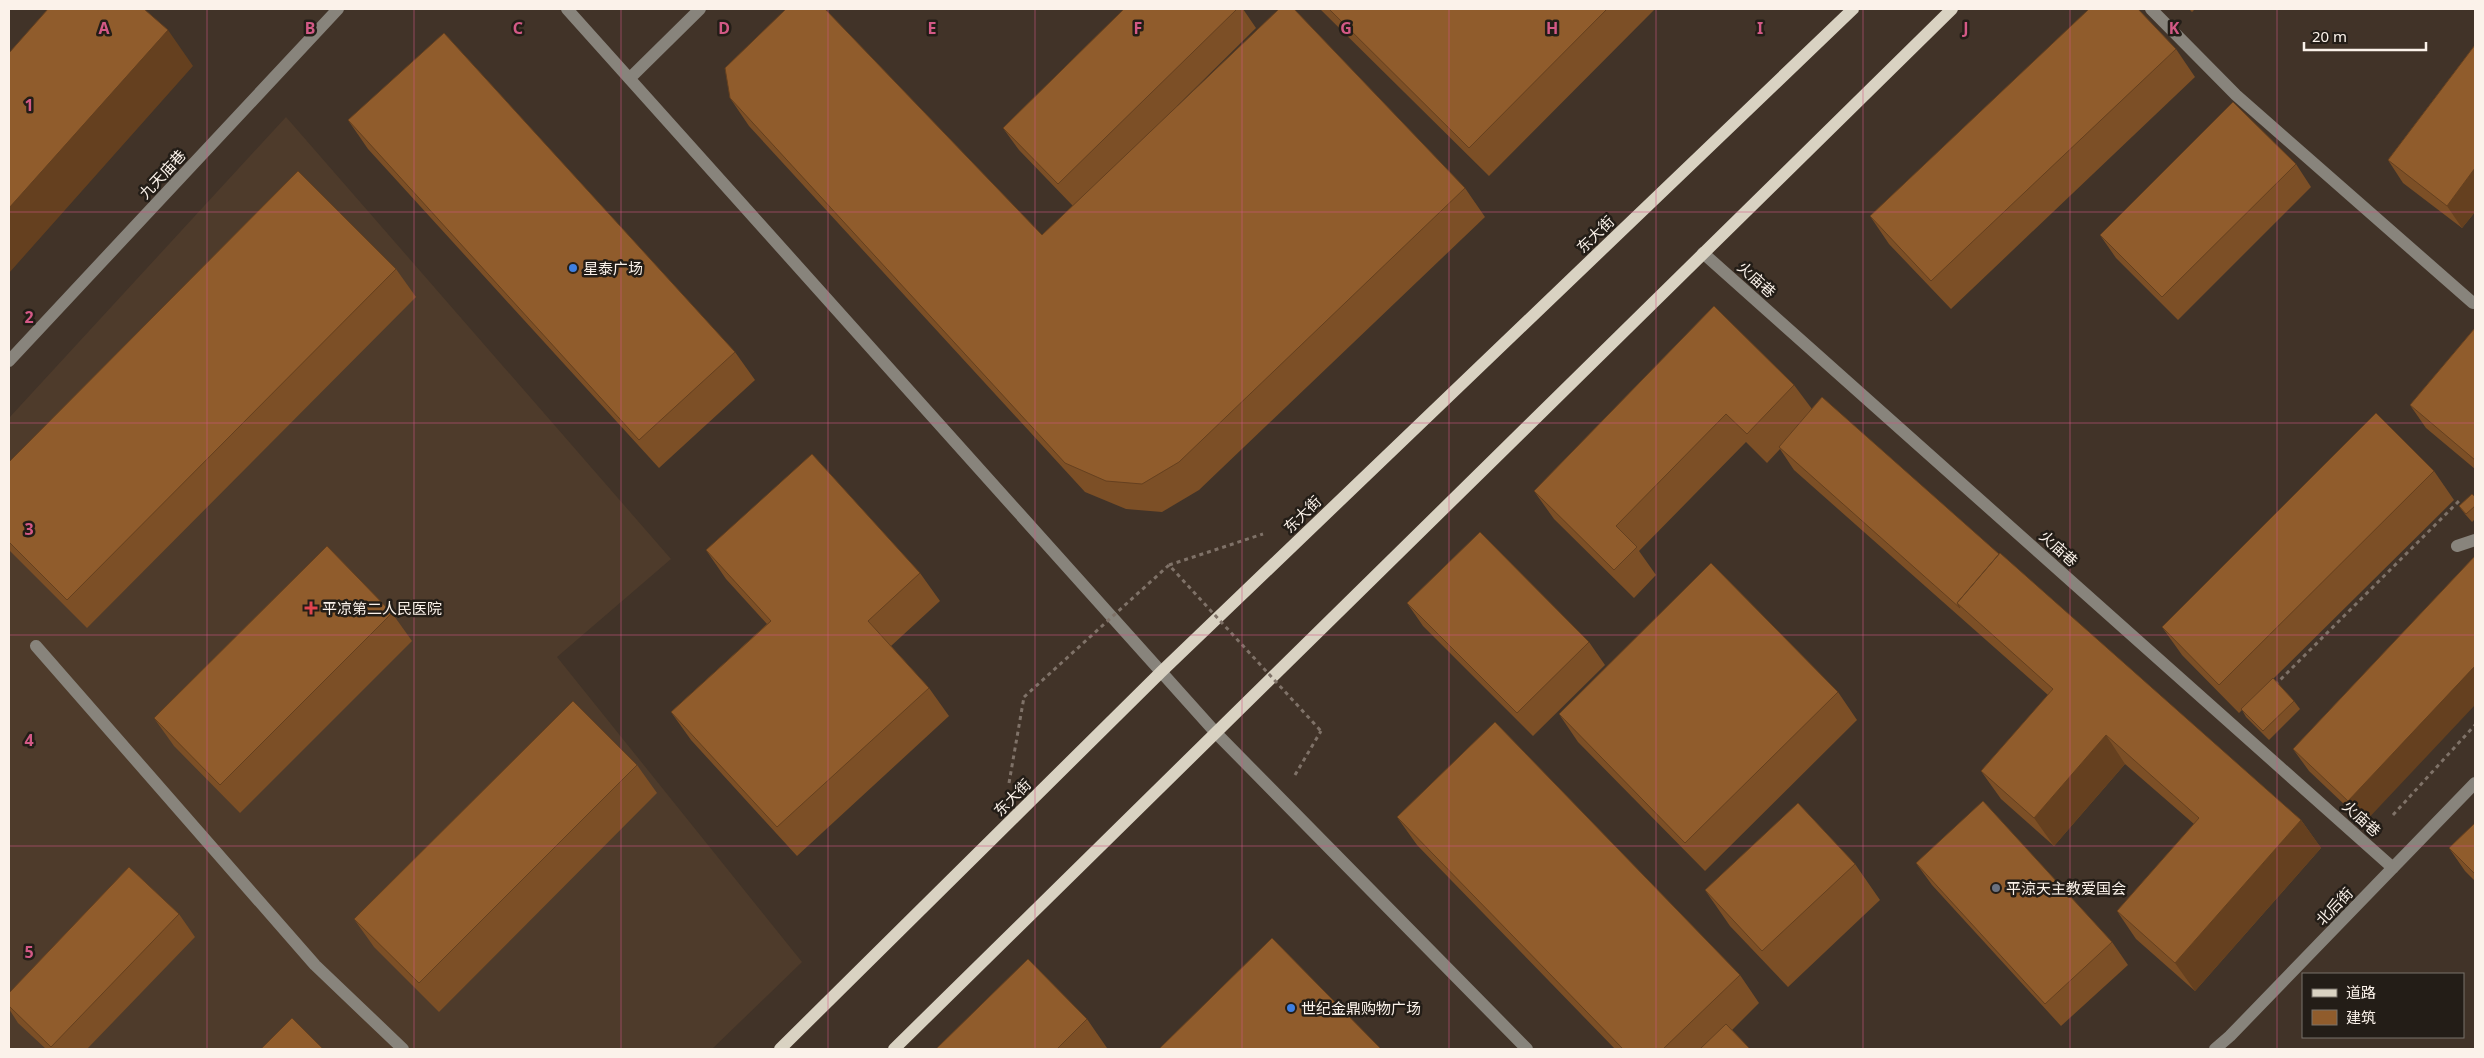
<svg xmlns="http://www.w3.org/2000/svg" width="2484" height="1058" font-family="'Noto Sans','Noto Sans SC',sans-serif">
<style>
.built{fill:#4e3b2b}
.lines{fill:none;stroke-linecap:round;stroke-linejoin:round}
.path{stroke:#7f7268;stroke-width:3;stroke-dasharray:4 4;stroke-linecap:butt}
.minor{stroke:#88847c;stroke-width:12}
.major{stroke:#d9d2c2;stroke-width:12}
.path-bridge{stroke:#7f7268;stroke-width:3;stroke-dasharray:4 4;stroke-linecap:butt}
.wall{fill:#7c4f26}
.shaded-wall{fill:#65401f}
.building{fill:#905c2c;stroke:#65401f}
.grid{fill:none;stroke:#d35986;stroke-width:1;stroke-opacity:0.55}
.shop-dot{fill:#3f7fe0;stroke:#231d17;stroke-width:2}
.health-dot{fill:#e0444e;stroke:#231d17;stroke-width:2}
.worship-dot{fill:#6b7280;stroke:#231d17;stroke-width:2}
.labels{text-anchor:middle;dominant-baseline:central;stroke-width:5;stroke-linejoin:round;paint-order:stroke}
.street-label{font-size:15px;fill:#fbf2ea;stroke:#231d17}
.poi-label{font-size:15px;fill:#fbf2ea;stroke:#231d17;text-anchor:start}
.grid-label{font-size:16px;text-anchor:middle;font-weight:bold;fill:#d35986;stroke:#231d17;stroke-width:5;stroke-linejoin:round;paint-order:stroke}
</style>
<rect width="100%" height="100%" fill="#413328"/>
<path class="built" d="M286,117L671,559L557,657L802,962L712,1049H9V418Z"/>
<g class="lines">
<path class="path" d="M1169,565L1263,534
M2275,685L2459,501
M1295,775L1321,731
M1009,783L1024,697
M2393,815L2475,725"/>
<path class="minor" d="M567,9L1216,733L1527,1049
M2151,9L2236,95L2473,303
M630,78L700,9
M1703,253L2393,868
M9,361L338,9
M2457,546L2475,540
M36,646L315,965L403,1049
M2215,1049L2230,1036L2475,783"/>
<path class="major" d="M780,1049L1161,672L1853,9
M894,1049L1952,9"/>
<path class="path-bridge" d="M1024,697L1169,565L1321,731"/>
</g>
<path class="wall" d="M1124,9H1243L1256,28L1177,106L1465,188L1485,217L1199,490L1162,512L1126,509L1085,492L749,126L730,98L1042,235L1073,206L1019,150L1003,128Z
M1320,9H1655L1489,176Z
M2189,9H2195L2192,12Z
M2475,45V212L2462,228L2403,183L2388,160Z
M2176,49L2195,77L1951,309L1889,244L1870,216Z
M348,120L735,352L755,380L659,468L368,149Z
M2296,164L2311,187L2178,320L2116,258L2100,235Z
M396,269L416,297L87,628L9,550V462Z
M2475,328V469L2426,428L2410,405Z
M1794,385L1812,409L1999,554L2301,820L2321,848L2195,991L2136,939L2117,911L2194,824L2125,764L2054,846L2001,799L1981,771L2048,695L1794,470L1780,449L1767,463L1746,442L1639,551L1656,575L1634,598L1554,519L1534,491Z
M2434,471L2454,500L2273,679L2294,701L2300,709L2269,740L2246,717L2242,710L2239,713L2182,655L2162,627Z
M2475,497V519L2472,522L2465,514L2459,506Z
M706,550L920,573L940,601L891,646L929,688L949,716L797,856L691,740L671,712L767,624L726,579Z
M2475,556L2364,823L2309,771L2293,749Z
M1407,603L1589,642L1605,665L1533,736L1423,626Z
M392,613L412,641L240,813L174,746L154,718Z
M1838,692L1857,720L1705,871L1578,742L1559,714Z
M637,765L657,793L439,1012L374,947L354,919Z
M1397,817L1740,975L1759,1003L1732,1030L1750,1049H1615L1417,845Z
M2475,823V881L2465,871L2449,848Z
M1916,863L2112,942L2128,965L2061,1026L1932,885Z
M1855,864L1880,900L1788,987L1730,926L1705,890Z
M179,914L195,937L87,1049H46L18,1023L9,1009V993Z
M1087,1019L1107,1048L1105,1049H936Z"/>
<path class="shaded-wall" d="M168,30L193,66L9,273V208Z
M2475,168V212L2462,228L2447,206Z
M2475,666V705L2364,823L2348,801Z
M2106,735L2125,764L2054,846L2034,818Z
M2301,820L2321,848L2195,991L2175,963Z"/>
<path class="building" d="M48,9H144L168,30L9,208V53Z
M786,9H825L1042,235L1279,9H1294L1465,188L1179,462L1142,484L1106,481L1065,463L730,98L725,68Z
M1124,9H1237L1058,184L1003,128Z
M1329,9H1607L1469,148Z
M2089,9H2138L2176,49L1931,281L1870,216Z
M444,33L735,352L639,440L348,120Z
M2475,45V168L2447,206L2388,160Z
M2233,102L2296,164L2162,297L2100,235Z
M298,171L396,269L67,600L9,542V462Z
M1714,306L1794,385L1747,434L1726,414L1616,526L1637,547L1614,570L1534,491Z
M2475,328V460L2410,405Z
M1822,397L1999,554L1957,603L1960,608L1779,447Z
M2376,413L2434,471L2219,685L2162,627Z
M812,454L920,573L868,621L929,688L777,827L671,712L771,621L706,550Z
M2472,494L2475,497V506L2466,514L2459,506Z
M1480,532L1589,642L1517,713L1407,603Z
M327,546L392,613L220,785L154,718Z
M2000,553L2301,820L2175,963L2117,911L2199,818L2106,735L2034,818L1981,771L2053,689L1957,603Z
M2475,556V666L2348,801L2293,749Z
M1711,563L1838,692L1685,843L1559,714Z
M2273,678L2294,701L2263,731L2241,709Z
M573,701L637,765L419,983L354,919Z
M1495,722L1740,975L1663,1049H1623L1397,817Z
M1983,801L2112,942L2045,1004L1916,863Z
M1798,803L1855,864L1762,951L1705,890Z
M2475,823V874L2449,848Z
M129,867L179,914L51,1047L9,1006V993Z
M1272,938L1381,1049H1159Z
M1028,959L1087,1019L1057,1049H936Z
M292,1018L323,1049H261Z
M1726,1024L1750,1049H1700Z"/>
<path class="grid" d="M207,9V1049M414,9V1049M621,9V1049M828,9V1049M1035,9V1049M1242,9V1049M1449,9V1049M1656,9V1049M1863,9V1049M2070,9V1049M2277,9V1049M9,212H2475M9,423H2475M9,635H2475M9,846H2475"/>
<g class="shop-dot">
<circle cx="573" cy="268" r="5"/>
<circle cx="1291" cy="1008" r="5"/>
</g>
<path class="health-dot" d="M308.5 600.5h5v5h5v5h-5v5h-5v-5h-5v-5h5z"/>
<circle class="worship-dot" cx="1996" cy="888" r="5"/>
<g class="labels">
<g class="street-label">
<text transform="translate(162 174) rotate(-47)">九天庙巷</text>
<text transform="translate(1595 234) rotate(-44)">东大街</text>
<text transform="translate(1757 279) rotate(42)">火庙巷</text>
<text transform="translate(1302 514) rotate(-44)">东大街</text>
<text transform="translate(2059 548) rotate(42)">火庙巷</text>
<text transform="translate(1012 797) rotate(-45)">东大街</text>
<text transform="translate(2362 818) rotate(42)">火庙巷</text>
<text transform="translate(2334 906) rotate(-46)">北后街</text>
</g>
<g class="poi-label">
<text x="583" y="268">星泰广场</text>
<text x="322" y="608">平凉第二人民医院</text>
<text x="2006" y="888">平涼天主教爱国会</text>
<text x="1301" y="1008">世纪金鼎购物广场</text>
</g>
</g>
<g class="grid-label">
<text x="104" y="34">A</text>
<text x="310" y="34">B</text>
<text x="518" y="34">C</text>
<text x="724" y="34">D</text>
<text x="932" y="34">E</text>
<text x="1138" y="34">F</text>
<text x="1346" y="34">G</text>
<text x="1552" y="34">H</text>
<text x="1760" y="34">I</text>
<text x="1966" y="34">J</text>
<text x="2174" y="34">K</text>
<text x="29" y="111">1</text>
<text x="29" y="323">2</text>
<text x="29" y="535">3</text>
<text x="29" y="746">4</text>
<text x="29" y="958">5</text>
</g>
<rect width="2484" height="1058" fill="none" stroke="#fbf2ea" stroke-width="20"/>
<rect x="2302" y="973" width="162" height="65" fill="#231d17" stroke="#79726b"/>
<rect x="2312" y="989" width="25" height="8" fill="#d9d2c2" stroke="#79726b"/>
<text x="2346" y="998" font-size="15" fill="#fbf2ea">道路</text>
<rect x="2312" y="1010" width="25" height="15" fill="#905c2c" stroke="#79726b"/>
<text x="2346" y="1023" font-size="15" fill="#fbf2ea">建筑</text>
<path d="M2304 42v8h122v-8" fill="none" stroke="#fbf2ea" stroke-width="2.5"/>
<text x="2312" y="42" font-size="15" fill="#fbf2ea" stroke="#231d17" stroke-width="4" paint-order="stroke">20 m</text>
</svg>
